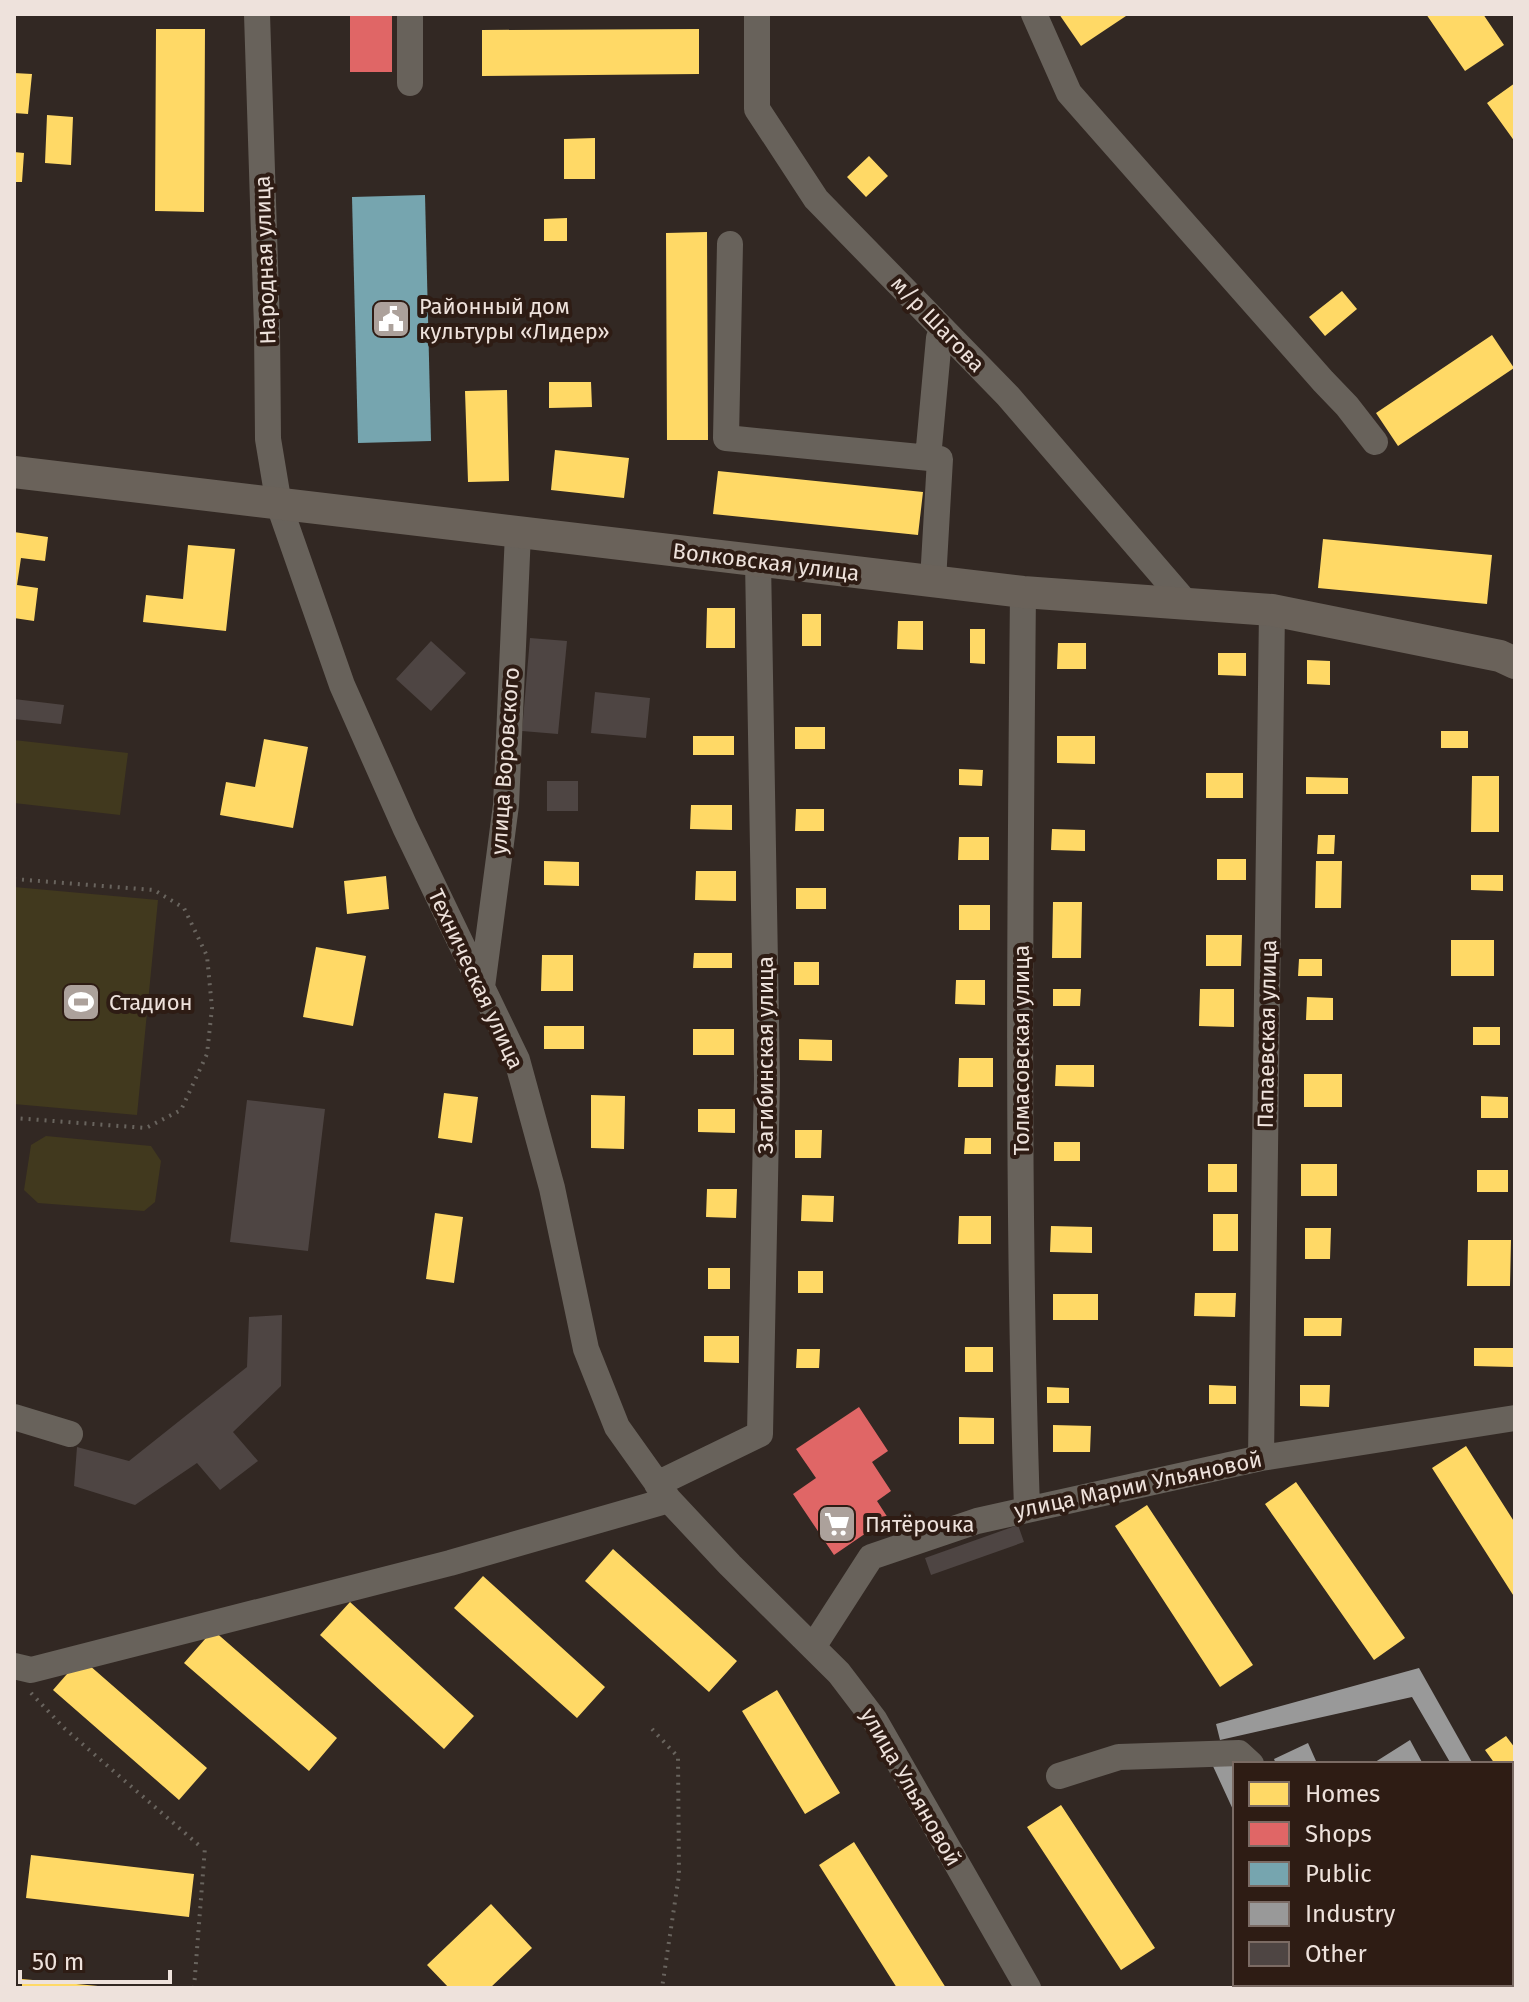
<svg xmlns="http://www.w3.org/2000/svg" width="1529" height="2002" font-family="'Fira Sans',sans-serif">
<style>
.green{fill:#41391e}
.homes{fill:#ffd966}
.shops{fill:#e06666}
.public{fill:#76a5af}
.industry{fill:#999}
.building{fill:#4e4543}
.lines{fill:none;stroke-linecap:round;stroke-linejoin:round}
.path{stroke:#69645e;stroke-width:4;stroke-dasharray:2 6;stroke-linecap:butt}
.minor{stroke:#68625b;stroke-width:26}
.major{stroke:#6a625a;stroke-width:32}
.labels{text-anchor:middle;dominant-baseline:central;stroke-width:8;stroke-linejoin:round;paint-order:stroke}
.street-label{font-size:22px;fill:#eee2dc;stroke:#2e1c14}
.poi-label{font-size:22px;fill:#eee2dc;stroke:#2e1c14;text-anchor:start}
</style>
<rect width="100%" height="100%" fill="#322823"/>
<path class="green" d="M14,740L128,753L120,815L14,803Z
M14,887L158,900L137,1115L14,1104Z
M46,1136L151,1146L161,1161L155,1202L144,1211L38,1203L24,1190L31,1145Z"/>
<path class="homes" d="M1059,14H1129L1081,46Z
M1426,14H1483L1504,45L1465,71Z
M156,29H205L204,212L155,211Z
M699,29V74L482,76V30Z
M14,73L32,74L28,114L14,113Z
M1515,83V142L1487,103Z
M47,115L73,117L71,165L45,163Z
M595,138V179H564V139Z
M14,152L24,153L22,182H14Z
M869,156L888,176L866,197L847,177Z
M567,218V241H544V219Z
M707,232L708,440H667L666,233Z
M1342,291L1357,309L1325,336L1309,317Z
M1492,335L1514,368L1398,446L1376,413Z
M549,382H591L592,407L549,408Z
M507,390L509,481L468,482L465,391Z
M555,450L629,458L624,498L551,490Z
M718,471L923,492L918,535L713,514Z
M14,532L48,537L45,561L21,558L17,585L38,588L34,621L14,618Z
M1323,539L1492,555L1487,604L1318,588Z
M188,545L235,549L226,631L143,622L146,595L183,599Z
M707,608H735V648H706Z
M802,614H821V646H802Z
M898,621H923V650L897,649Z
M970,629H985V664L970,663Z
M1058,643H1086V669H1057Z
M1218,653H1246V676L1218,675Z
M1307,660L1330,661V685L1307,684Z
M795,727H825V749H795Z
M1441,731H1468V748H1441Z
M693,736H734V755H693Z
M1057,736H1095V764L1057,763Z
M264,739L308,747L293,828L220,815L226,782L255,787Z
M959,769L983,770L982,786L959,785Z
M1206,773H1243V798H1206Z
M1472,776H1499V832H1471Z
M1306,777L1348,778V794H1306Z
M691,805H732V830L690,829Z
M796,809H824V831H795Z
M1052,829L1085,830V851L1051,850Z
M1318,835H1335L1334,854H1317Z
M959,837H989V860H958Z
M1217,859H1246V880H1217Z
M544,861L579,862V886L544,885Z
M1316,861H1342L1341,908H1315Z
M696,871H736V901L695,900Z
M1471,875H1503V891L1471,890Z
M386,876L389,909L347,914L344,881Z
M796,888H826V909H796Z
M1053,902H1082L1081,958H1052Z
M959,905H990V930H959Z
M1206,935H1242L1241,966H1206Z
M1451,940H1494V976H1451Z
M316,947L366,956L353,1026L303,1017Z
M694,953H732V968H693Z
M542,955H573V991H541Z
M1299,959H1322V976H1298Z
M794,962H819V985H794Z
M956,980H985V1005L955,1004Z
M1053,989H1081L1080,1006H1053Z
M1200,989H1234V1027L1199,1026Z
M1307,997L1333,998V1020H1306Z
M544,1026H584V1049H544Z
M1473,1027H1500V1045H1473Z
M693,1029H734V1055H693Z
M799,1039L832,1040V1061L799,1060Z
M959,1058H993V1087H958Z
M1056,1065H1094V1087L1055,1086Z
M1304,1074H1342V1107H1304Z
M444,1093L478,1097L472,1143L438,1138Z
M591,1095L625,1096L624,1149L591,1148Z
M1481,1096L1508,1097V1118H1481Z
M698,1109H735V1133L698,1132Z
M795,1130H822L821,1158H795Z
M965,1138H991V1154H964Z
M1054,1142H1080V1161H1054Z
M1208,1164H1237V1192H1208Z
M1301,1164H1337V1196H1301Z
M1477,1170H1508V1192H1477Z
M707,1189H737L736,1218L706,1217Z
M802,1195L834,1196L833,1222L801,1221Z
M435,1213L463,1217L454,1283L426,1279Z
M1213,1214H1238V1251H1213Z
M959,1216H991V1244H958Z
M1051,1226L1092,1227V1253L1050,1252Z
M1305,1228H1331L1330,1259H1305Z
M1468,1240H1511L1510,1286H1467Z
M708,1268H730V1289H708Z
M798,1271H823V1293H798Z
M1195,1293H1236L1235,1317L1194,1316Z
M1053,1294H1098V1320H1053Z
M1304,1318H1342L1341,1336H1304Z
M704,1336H739V1363L704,1362Z
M965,1347H993V1372H965Z
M1474,1348H1513V1367L1474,1366Z
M797,1349H820L819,1368H796Z
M1209,1385L1236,1386V1404H1209Z
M1300,1385H1330L1329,1407L1300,1406Z
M1047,1387L1069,1388V1403H1047Z
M959,1417L994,1418V1444H959Z
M1053,1425L1091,1426L1090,1452H1053Z
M1466,1446L1515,1523V1598L1432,1468Z
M1296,1482L1405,1638L1374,1660L1265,1504Z
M1147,1505L1253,1665L1220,1687L1115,1526Z
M613,1549L737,1661L709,1692L585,1581Z
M483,1576L605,1687L577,1718L454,1608Z
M350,1602L474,1716L444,1749L320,1635Z
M213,1630L337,1738L309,1771L184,1663Z
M81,1658L207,1768L179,1800L53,1690Z
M777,1690L840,1793L805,1814L742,1711Z
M1506,1736L1515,1748V1777L1511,1780V1764H1495L1485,1750Z
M1061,1805L1155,1948L1121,1970L1027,1827Z
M854,1842L946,1988H897L819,1865Z
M31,1855L194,1874L189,1917L26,1898Z
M491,1904L532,1948L490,1988H449L427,1965Z
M22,1979L98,1986V1988H22Z"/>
<path class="shops" d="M350,14H392V72H350Z
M859,1407L888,1451L872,1462L891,1491L877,1501L888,1518L834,1555L793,1494L816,1478L796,1449Z"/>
<path class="public" d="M425,195L431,441L358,443L352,197Z"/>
<path class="industry" d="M1419,1668L1473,1764H1451L1412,1697L1220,1740L1216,1724Z
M1410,1740L1423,1764H1372Z
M1308,1743L1316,1761L1310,1764H1276L1274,1759Z
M1230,1758L1235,1768V1814L1212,1764Z
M1511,1834L1515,1839V1851L1511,1854Z
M1511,1911L1515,1918V1952L1511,1955Z
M1311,1984H1335L1338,1988H1314Z
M1390,1984H1463L1456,1988H1383Z"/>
<path class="building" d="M530,638L567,641L558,734L522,731Z
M431,641L466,673L431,711L396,679Z
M595,692L650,698L646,738L591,733Z
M14,699L64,705L61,724L14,719Z
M547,781H578V811H547Z
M247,1100L325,1109L308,1251L230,1242Z
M282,1315L281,1386L233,1432L258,1461L220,1490L197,1463L135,1505L74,1486L77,1447L129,1461L247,1367L249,1317Z
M1018,1525L1024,1542L931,1575L925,1558Z"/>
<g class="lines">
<path class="path" d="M14,879L154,890L184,908L207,956L212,1008L207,1054L181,1110L146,1128L14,1118
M31,1693L64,1728L201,1847
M652,1729L678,1757L679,1875L662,1988
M194,1988L205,1847"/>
<path class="minor" d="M257,14L267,328L268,439L279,505L342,685L405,827L517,1060L552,1188L586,1349L617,1427L669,1500L730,1565L839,1673L874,1719L1028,1988
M757,14V109L816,199L1008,396L1188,605
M1034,14L1069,93L1323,381L1347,406L1375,442
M410,83V14
M730,244L726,438L940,459L933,581
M928,458L939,338
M1023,592C1020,897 1017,1204 1027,1509
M482,987L506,805L518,533
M14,1417L70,1434
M1261,1458L1272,610
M657,1484L760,1434L767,1079L758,561
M813,1647L871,1557L977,1521L1261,1458L1515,1418
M14,1666L31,1670L450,1563L669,1500
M1059,1776L1119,1757L1239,1753L1251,1764
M1511,1814L1515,1812
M1511,1889L1513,1888L1515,1890
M1511,1973L1515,1971
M1353,1984L1355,1988
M1486,1988L1493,1984"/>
<path class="major" d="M14,472L1023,592L1272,610L1500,656L1515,663"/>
</g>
<defs>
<g id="civic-square" transform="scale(2)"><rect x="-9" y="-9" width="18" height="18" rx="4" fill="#aca19b" stroke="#2e1c14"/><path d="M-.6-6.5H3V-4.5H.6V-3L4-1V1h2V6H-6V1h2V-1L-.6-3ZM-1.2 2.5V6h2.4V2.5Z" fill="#fff"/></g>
<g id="stadium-square" transform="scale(2)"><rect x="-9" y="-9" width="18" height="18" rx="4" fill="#aca19b" stroke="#2e1c14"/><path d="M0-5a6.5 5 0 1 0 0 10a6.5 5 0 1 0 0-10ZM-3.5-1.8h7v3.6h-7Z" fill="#fff"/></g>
<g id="supermarket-square" transform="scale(2)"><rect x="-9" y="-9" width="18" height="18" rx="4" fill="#aca19b" stroke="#2e1c14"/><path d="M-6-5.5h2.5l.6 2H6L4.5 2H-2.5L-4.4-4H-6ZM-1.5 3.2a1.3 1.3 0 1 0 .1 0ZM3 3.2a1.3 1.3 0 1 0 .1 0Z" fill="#fff"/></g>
</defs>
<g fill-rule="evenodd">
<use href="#civic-square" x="391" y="319"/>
<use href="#stadium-square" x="81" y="1002"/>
<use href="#supermarket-square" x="837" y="1524"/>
</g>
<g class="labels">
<g class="street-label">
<text transform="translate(265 260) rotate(-92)">Народная улица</text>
<text transform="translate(938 324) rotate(46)">м/р Шагова</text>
<text transform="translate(766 562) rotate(7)">Волковская улица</text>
<text transform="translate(505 761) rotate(-86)">улица Воровского</text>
<text transform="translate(476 979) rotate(65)">Техническая улица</text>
<text transform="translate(1267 1034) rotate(-89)">Папаевская улица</text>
<text transform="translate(1021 1050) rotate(-90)">Толмасовская улица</text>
<text transform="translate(765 1055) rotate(-90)">Загибинская улица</text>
<text transform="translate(1138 1485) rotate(-12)">улица Марии Ульяновой</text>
<text transform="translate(911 1787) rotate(60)">улица Ульяновой</text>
</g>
<g class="poi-label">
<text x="419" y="306">Районный дом<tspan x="419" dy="25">культуры «Лидер»</tspan></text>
<text x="109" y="1002">Стадион</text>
<text x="865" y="1524">Пятёрочка</text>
</g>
</g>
<rect width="1529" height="2002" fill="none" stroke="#eee2dc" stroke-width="32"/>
<rect x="1233" y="1762" width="280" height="224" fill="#2e1c14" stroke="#7b6b64" stroke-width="2"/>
<rect x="1249" y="1782" width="40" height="24" fill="#ffd966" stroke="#7b6b64" stroke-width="2"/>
<text x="1305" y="1802" font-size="24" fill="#eee2dc">Homes</text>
<rect x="1249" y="1822" width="40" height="24" fill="#e06666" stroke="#7b6b64" stroke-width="2"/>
<text x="1305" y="1842" font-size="24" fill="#eee2dc">Shops</text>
<rect x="1249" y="1862" width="40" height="24" fill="#76a5af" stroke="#7b6b64" stroke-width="2"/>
<text x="1305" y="1882" font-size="24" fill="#eee2dc">Public</text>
<rect x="1249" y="1902" width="40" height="24" fill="#999999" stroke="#7b6b64" stroke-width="2"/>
<text x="1305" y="1922" font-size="24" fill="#eee2dc">Industry</text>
<rect x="1249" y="1942" width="40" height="24" fill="#4e4543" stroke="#7b6b64" stroke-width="2"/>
<text x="1305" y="1962" font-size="24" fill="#eee2dc">Other</text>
<path d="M20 1970v12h150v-12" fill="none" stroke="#eee2dc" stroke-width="4"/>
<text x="32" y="1970" font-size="24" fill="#eee2dc" stroke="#2e1c14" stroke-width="6" paint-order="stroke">50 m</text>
</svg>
